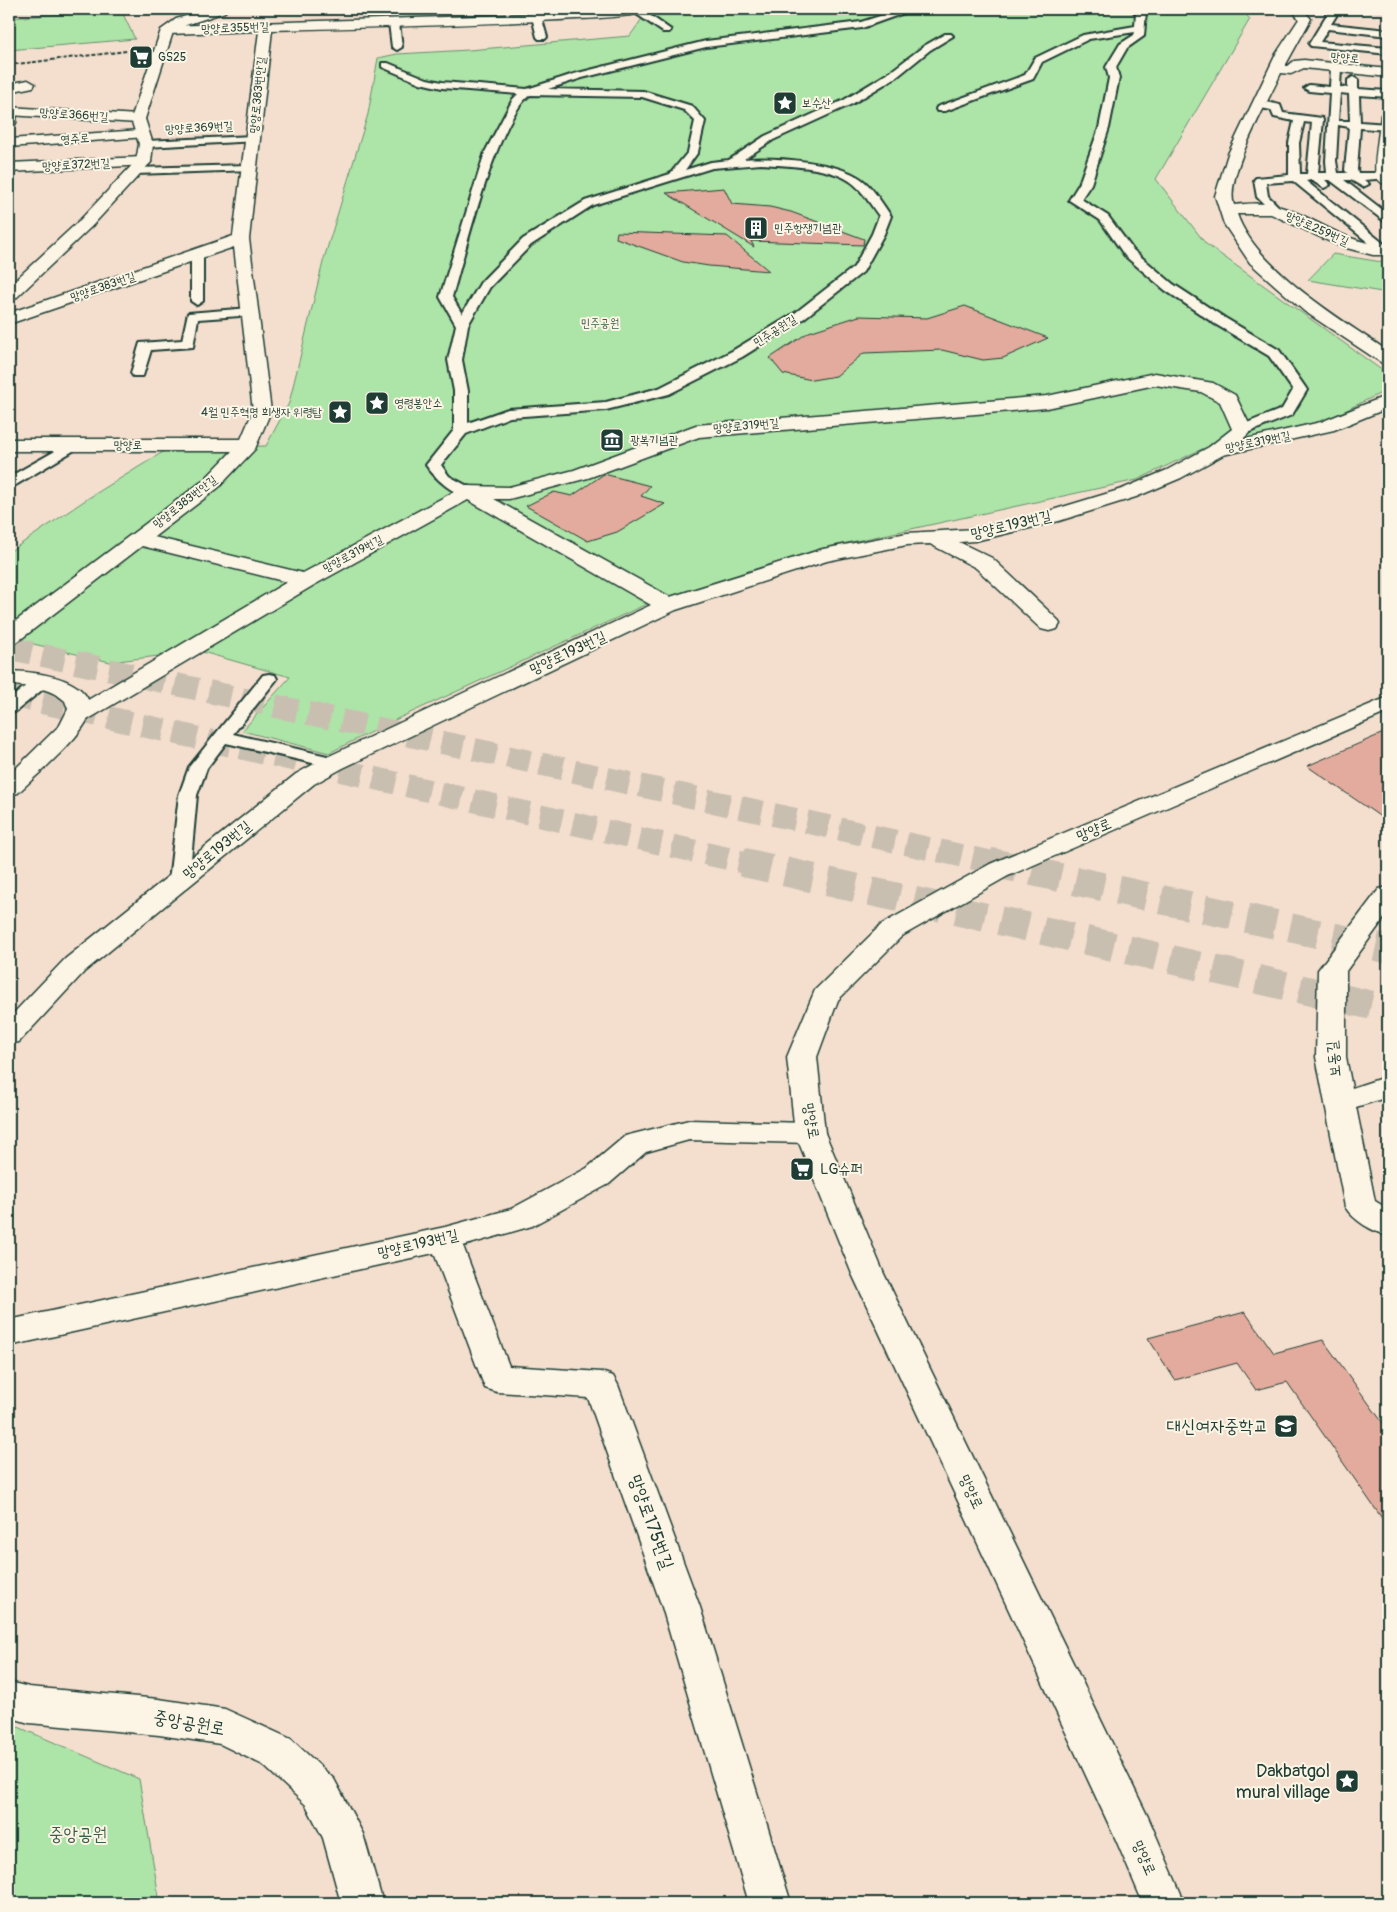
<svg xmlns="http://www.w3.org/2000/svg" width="1397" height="1912" font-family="Pangolin,'Poor Story',sans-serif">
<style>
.green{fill:#ade4a7;stroke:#66906e}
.building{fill:#e3ab9d;stroke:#1f3d34}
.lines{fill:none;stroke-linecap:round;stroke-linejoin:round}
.secondary-tunnel-far1{stroke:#c9bfb0;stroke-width:23;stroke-dasharray:23 11;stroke-linecap:butt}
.secondary-tunnel{stroke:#c9bfb0;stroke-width:29;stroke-dasharray:29 15;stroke-linecap:butt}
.lane-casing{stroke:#1f3d34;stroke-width:4}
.street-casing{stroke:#1f3d34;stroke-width:3}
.secondary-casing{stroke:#1f3d34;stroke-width:3}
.lane{fill:#fcf5e5;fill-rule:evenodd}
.street{fill:#fcf5e5;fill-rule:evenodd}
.secondary{fill:#fcf5e5;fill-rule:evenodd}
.rail{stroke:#1f3d34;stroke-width:2;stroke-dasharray:4 2;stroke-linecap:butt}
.labels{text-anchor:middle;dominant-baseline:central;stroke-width:4;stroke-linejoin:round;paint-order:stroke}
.far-street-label{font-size:12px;fill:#1f3d34;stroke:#fcf5e5}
.far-poi-label{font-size:12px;fill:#1f3d34;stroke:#fcf5e5;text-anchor:start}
.far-park-label{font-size:12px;fill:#3b5e4b;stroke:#fcf5e5}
.street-label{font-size:15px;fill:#1f3d34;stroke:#fcf5e5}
.poi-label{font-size:15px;fill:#1f3d34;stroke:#fcf5e5;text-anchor:start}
.near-poi-label{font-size:18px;fill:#1f3d34;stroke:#fcf5e5;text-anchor:end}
.near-street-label{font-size:18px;fill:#1f3d34;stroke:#fcf5e5}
.near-park-label{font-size:18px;fill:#3b5e4b;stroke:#fcf5e5}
</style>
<rect width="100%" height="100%" fill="#f4dfcf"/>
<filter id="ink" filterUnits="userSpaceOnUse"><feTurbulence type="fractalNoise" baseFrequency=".02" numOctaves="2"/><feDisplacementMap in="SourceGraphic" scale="10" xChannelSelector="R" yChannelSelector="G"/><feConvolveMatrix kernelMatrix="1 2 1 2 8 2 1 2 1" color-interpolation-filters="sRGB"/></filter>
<g filter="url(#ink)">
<path class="green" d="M654,9H1240L1250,19L1156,179L1206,244L1383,371V392L1326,420L1202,449L1137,480L819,549L649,603L397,719L329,753L242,731L290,677L199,651L110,662L25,642L9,634V552L87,499L171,447L266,446L289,403L323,262L368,114L378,58L397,54L469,50L630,36L648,10Z
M121,10L135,39L9,50V18Z
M1333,254L1388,263V293L1308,280Z
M9,1723L139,1779L160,1903H9Z"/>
<path class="building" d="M724,188L732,204L770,207L791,212L864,239L863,245L751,241L754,247L666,193Z
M617,232L727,236L769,271L709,266L683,262L616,238Z
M965,306L1048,338L1003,358L983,360L942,350L864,353L836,376L812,380L783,374L770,358L809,332L859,316L927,318Z
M604,474L650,486L641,496L665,504L617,532L588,541L526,506L554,492L572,496Z
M1388,731V822L1307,766Z
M1245,1312L1274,1353L1323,1340L1388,1430V1527L1287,1382L1256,1390L1237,1363L1175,1380L1148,1338Z"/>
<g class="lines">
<path class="secondary-tunnel-far1" d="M9,648L995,863
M9,695L747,863"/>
<path class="secondary-tunnel" d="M742,862L1388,1009
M989,862L1388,949"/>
<g class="lane-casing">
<path id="lane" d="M530,9H539L547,37L545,39H539L537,37Z
M635,9H641L671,30L669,32H663L635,13Z
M902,9H915L862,28L706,47L582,78L548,89L643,91L692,106L705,121L698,152L685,170L711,162L729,160L765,136L844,100L890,72L924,46L945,34H951L953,36L930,50L898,76L852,104L773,140L744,159C775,157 842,161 865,182C875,191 883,205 891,216L884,234L863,272L803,319L742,357L669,394L606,410L510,417L466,434L441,465L449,476L473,489L475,492L473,495C456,499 435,478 426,465L454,430V391L448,360L456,325L440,297L485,152L513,99L518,94L442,88L420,83L382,67V63H388L427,79L442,82L527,89L574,74L706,41L861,22ZM530,95L642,97L684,110L695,121L688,152L670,174L585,201L523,239L481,282L462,314L452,297C465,253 497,119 530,95ZM761,164C788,166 839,166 858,188C866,196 872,207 879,216L872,234L854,267L795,313L732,351L659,388L606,402L508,409L468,423V391L462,360L468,325L490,287L531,245L593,205L712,168Z
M1129,9H1143L1146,11L1144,36L1127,48L1116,67L1119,78L1109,128L1091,184L1081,199L1108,216L1133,250L1173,284L1225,318L1279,350L1305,387L1307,390L1292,415L1247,433L1242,434L1235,430L1237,427L1282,409L1293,390L1269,356L1215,324L1165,290L1125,256L1100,220L1069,200L1079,184L1099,128L1109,78L1106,67L1120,44L1134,35L1135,32L1089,39L1042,62L1033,79L945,111H937L936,109L937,107L1025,75L1035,58L1083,35L1135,26L1136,13Z
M1326,9H1335L1336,16L1331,24L1388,30V36L1328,29L1320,42L1388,48V54L1311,46L1309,44L1326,16Z
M394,20L399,23L402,47L397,50L392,47L389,23Z
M1336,65L1341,68L1340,87L1348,88V80L1353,77L1358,80V89L1388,91V97L1359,95L1360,122L1388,124V130L1360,128L1357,170L1358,173H1384L1388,174V178L1364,180L1369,184L1363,187L1351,180H1344L1388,214V222L1384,221L1330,180H1325L1330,185L1324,188L1311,180L1306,181L1388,247V253H1381L1293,181L1266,183L1268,196L1284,212L1282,214H1274L1257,197L1254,180L1256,178L1289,175V143L1294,121L1274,117L1271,110L1256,107L1255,105C1260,100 1272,103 1280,105L1283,113L1322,118L1323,120L1318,173H1327L1326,161L1330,93L1309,91L1304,88L1309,85L1330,87L1331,68ZM1340,93L1349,94L1350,121H1338ZM1304,122L1312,123L1307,174H1300L1299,143ZM1338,125L1349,127L1345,170L1347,173H1338L1336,161Z
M253,136L258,139L257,141L146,147L141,144L146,141Z
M249,165L253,166L254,168L253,170L135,174L129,171L135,168Z
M197,250L203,254V301L197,305L191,301V254Z
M250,308L254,309L256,312L254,315L198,319L193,347L151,350L143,376H133L131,373L140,343L182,340L188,313Z
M73,441L78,442L80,445L78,448L14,486L9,487V477Z
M269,674L275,675L277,679L233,734L340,759L343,763L340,767L334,768L226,743L207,768L197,795L189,881L186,885L179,887L172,885L169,881L179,795L189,767L263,675Z
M42,676L48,677L50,681L48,685L15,712L9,713V700L36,677Z"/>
</g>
<g class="street-casing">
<path id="street" d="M616,9H651C645,16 590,19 577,19C475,25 374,27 272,30L249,239L271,411L255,449L218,488L154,537L303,573L461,488L468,486L509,487L574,470L696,425L1047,396L1155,373L1213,383L1235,395L1252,430L1242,440L1321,422L1388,395V408L1334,430L1223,455L1181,478L1136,497L1059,521L975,541L959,542L992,558L1057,619L1060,624L1057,629L1049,631L1041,629L976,568L930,544L907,545L827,561L676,610L343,768L314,784L85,971L19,1042L9,1044V1018L65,959L296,774L325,758L651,605L468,500L314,585L87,720L79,722L71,720L67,715L71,710L287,582L142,546L17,642L9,644V626L204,480L232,451H9V439H241L253,411L234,247L9,324V313L233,236L259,31L167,34L161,30L167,26L536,14ZM1155,385L1201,392L1220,402L1232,429L1209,447L1167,470L1122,489L1046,512L975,529L907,533L823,549L670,597L494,499H509L588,478L699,437L1047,408Z
M1291,9H1303L1311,19L1285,66H1288L1294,61L1304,60L1388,69V77L1304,68L1291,74L1281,73C1268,102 1224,177 1234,205C1251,203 1267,202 1284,208C1322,221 1345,244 1388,245V255H1373L1339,246L1271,214H1237C1255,268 1342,320 1388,351V364L1382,363L1304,311L1250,263L1224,224L1215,196L1228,154L1276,54L1299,19Z
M28,80L35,84L33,87L9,92V84Z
M9,107L138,115L143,116L145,119L143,122L138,123L9,115Z
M141,130L146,131L148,134L146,137L9,147V139Z
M143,157L148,159L151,162L148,165L9,172V163Z
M1388,887V913L1346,971V1057L1352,1088L1388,1076V1097L1356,1107L1375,1201L1388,1209V1236C1372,1231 1354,1221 1345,1207L1316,1057L1318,970L1379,889Z
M689,1120L810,1123L821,1126L825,1133L821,1140L810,1143L689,1140L646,1152L609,1184L532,1226L463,1246L509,1366L601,1372L613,1376L618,1385L700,1607L791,1903H749L662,1607L588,1398L497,1392L485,1388L434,1253L9,1346V1320L445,1227L511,1209L587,1168L625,1136Z"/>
</g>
<g class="secondary-casing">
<path id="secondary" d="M209,9H227L225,12L186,25L173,32L145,119L153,144L151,162L92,226L15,299L9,300V286L80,220L136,161L139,144L131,119L161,30L176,19Z
M9,105L14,106L17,110L16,123L14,126L9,127Z
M1388,111V186C1383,184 1378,181 1376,176C1373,165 1380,128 1381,115L1383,112Z
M9,671C35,672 87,676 91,709C89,732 35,776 18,793L9,795V775L60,725L68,709L65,701C50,687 28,686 9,685Z
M1388,697V712L1008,876L902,936L838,1000L817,1057L825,1133L884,1274L1148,1817L1185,1903H1143L1116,1840L852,1274L795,1133L787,1057L815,990L882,924L990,864Z
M9,1682L29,1687L159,1699L225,1709L291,1739L334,1779L363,1834L383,1903H341L323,1838L306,1805L263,1765L220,1744L159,1735L29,1723L9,1717Z"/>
</g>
<use href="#lane" class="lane"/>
<use href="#street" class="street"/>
<use href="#secondary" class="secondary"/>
<path class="rail" d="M9,65L127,51"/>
</g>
</g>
<defs>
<g id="supermarket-square" transform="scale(1.25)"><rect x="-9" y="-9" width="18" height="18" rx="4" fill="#1f3d34" stroke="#fcf5e5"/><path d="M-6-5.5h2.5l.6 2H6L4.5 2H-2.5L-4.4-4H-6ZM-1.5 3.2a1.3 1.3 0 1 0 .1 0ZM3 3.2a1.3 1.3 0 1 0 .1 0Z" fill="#fff"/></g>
<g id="sight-square" transform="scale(1.25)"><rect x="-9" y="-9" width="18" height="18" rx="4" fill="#1f3d34" stroke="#fcf5e5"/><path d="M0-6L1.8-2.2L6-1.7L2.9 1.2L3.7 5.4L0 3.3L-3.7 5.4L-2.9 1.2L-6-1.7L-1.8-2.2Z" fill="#fff"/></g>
<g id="building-square" transform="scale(1.25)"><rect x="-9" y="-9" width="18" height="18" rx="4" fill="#1f3d34" stroke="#fcf5e5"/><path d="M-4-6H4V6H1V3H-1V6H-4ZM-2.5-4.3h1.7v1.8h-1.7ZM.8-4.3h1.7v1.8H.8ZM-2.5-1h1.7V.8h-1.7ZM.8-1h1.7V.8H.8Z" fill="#fff"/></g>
<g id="museum-square" transform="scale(1.25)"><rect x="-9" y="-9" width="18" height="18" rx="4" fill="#1f3d34" stroke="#fcf5e5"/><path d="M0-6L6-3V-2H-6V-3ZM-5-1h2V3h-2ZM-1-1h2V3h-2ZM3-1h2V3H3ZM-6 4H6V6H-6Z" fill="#fff"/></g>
<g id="school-square" transform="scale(1.25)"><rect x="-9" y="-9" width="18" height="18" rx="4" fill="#1f3d34" stroke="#fcf5e5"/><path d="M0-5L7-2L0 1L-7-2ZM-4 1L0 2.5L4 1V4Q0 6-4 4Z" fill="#fff"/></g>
</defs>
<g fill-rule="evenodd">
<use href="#supermarket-square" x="141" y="57"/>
<use href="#sight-square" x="785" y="103"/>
<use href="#building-square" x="756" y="228"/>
<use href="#sight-square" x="377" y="403"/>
<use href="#sight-square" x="340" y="412"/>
<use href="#museum-square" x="612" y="440"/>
<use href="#supermarket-square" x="802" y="1169"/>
<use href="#school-square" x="1286" y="1426"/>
<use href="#sight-square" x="1347" y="1781"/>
</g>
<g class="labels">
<g class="far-street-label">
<text transform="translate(235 28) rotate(-2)">망양로355번길</text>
<text transform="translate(1345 58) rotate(5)">망양로</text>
<text transform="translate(258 95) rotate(-84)">망양로383번안길</text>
<text transform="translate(74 115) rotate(4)">망양로366번길</text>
<text transform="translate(199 128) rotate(-3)">망양로369번길</text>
<text transform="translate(75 139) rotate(-4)">영주로</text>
<text transform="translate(76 165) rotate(-3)">망양로372번길</text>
<text transform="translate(1317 229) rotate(24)">망양로259번길</text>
<text transform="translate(103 287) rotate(-19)">망양로383번길</text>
<text transform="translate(775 331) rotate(-32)">민주공원길</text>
<text transform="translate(746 426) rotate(-5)">망양로319번길</text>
<text transform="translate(1258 442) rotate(-11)">망양로319번길</text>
<text x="128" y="445">망양로</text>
<text transform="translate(185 502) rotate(-38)">망양로383번안길</text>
<text transform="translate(353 554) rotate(-28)">망양로319번길</text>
</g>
<g class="far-poi-label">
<text x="158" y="57">GS25</text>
<text x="802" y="103">보수산</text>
<text x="774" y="228">민주항쟁기념관</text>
<text x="394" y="403">영령봉안소</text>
<text x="322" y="412" text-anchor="end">4월 민주혁명 희생자 위령탑</text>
<text x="630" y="440">광복기념관</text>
</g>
<g class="far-park-label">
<text x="600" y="323">민주공원</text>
</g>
<g class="street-label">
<text transform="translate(1011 525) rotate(-13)">망양로193번길</text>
<text transform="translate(568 653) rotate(-25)">망양로193번길</text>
<text transform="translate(1094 830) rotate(-23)">망양로</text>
<text transform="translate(217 850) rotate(-39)">망양로193번길</text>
<text transform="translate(1334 1059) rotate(-96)">보동길</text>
<text transform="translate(811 1121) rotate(80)">망양로</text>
<text transform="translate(418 1244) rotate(-13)">망양로193번길</text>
<text transform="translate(971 1492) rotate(65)">망양로</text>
<text transform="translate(1144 1858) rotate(66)">망양로</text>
</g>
<g class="poi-label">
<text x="820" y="1169">LG슈퍼</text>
</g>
<g class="near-poi-label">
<text x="1268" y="1426">대신여자중학교</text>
<text x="1330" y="1771">Dakbatgol<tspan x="1330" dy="21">mural village</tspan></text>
</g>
<g class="near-street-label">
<text transform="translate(651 1522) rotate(70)">망양로175번길</text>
<text transform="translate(189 1723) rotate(10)">중앙공원로</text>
</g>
<g class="near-park-label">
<text x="78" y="1834">중앙공원</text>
</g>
</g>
<rect width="1397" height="1912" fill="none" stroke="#fcf5e5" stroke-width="30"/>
<rect x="15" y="15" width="1367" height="1882" fill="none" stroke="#1f3d34" stroke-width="2" filter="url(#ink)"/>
</svg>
